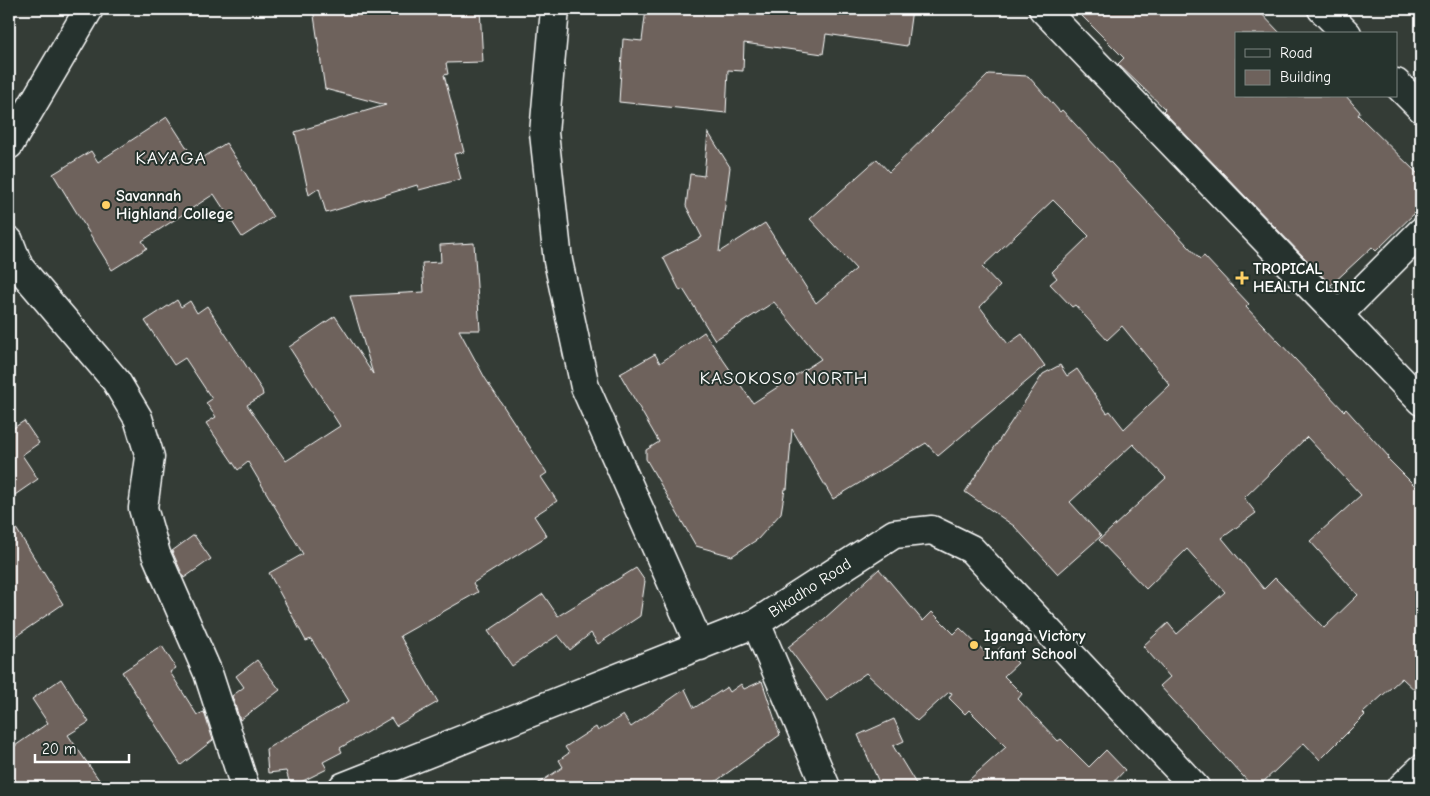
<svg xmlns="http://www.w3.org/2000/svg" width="1430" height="796" font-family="'Comic Neue',sans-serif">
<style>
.building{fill:#6e625c;stroke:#fff;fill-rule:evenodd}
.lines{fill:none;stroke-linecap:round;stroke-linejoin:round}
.minor-casing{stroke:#fff;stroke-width:31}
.minor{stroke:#26332d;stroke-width:28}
.poi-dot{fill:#ffd166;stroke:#26332d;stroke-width:2}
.labels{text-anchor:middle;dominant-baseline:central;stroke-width:4;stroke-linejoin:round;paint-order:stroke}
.poi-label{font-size:16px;font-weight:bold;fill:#fff;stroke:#26332d;text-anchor:start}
.street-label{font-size:16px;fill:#fff;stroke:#26332d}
.quarter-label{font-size:19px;letter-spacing:1px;fill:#fff;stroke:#26332d}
</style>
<rect width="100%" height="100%" fill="#343c36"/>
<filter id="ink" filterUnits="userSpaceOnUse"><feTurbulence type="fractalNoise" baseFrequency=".02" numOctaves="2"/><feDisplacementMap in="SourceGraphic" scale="10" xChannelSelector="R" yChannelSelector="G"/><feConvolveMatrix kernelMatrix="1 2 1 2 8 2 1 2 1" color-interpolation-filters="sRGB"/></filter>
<g filter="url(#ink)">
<path class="building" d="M313,9H480L483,62L446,63L448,74L444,75L464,152L454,154L461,179L419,190L417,185L326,213L319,188L309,195L295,132L386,105L325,89Z
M646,9H912L907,46L826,34L823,54L744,43L743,71L728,70L726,113L619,102L623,39L642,41Z
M1075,9H1257L1281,34H1236V96H1346L1360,112L1358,115L1421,177V207L1376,251L1372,247L1331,285L1163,111L1165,109L1118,64L1124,58Z
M989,74L1028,76L1060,112L1062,110L1200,259L1204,256L1249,304L1246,307L1344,411L1346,409L1389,457L1387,458L1421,492V696L1402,678L1363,713L1365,715L1320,760L1304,743L1258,787H1253L1160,686L1170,677L1143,646L1168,623L1177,634L1225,592L1187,549L1146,589L1099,540L1166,478L1133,444L1070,502L1101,536L1058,574L1014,526L965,492L1043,374L1060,365L1067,376L1077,369L1107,413L1110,411L1124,429L1170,385L1122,326L1107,340L1075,305L1072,307L1050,284L1057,278L1052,272L1089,236L1053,200L982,267L1000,286L980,307L1008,344L1022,334L1045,366L938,456L926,443L833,499L792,429L787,489H785L781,513L758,539L732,556L696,546L646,459V450L659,442L620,374L655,354L660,363L704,332L753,403L821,359L774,302L715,340L683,289L680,291L663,257L702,237L686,206L690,174L704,176L708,132L730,167L719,252L765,223L816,303L856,269L810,219L877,159L889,172ZM1307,437L1361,495L1310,541L1358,595L1324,628L1275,578L1264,589L1222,538L1256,513L1244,498Z
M167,117L196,162L226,143L273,217L242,237L214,194L142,241L147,248L112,270L53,174L91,151L98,162Z
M474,243L480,330H459L485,378L547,473L541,477L557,501L534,516L547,536L473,583L478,592L400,636L438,702L396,726L391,718L340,748L342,752L323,762L327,769L291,787L286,771L268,773L266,749L349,701L311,639L306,641L269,573L303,554L248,462L238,470L206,423L216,417L206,403L212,399L185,358L174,365L145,321L177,300L181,307L190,301L197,313L207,306L262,390L263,395L247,405L286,461L340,426L289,347L335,316L373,374L350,296L424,292L422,263L441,262L440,245Z
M24,421L39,443L22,455L38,479L9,499V431Z
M9,517L63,604L9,641Z
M194,535L211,559L184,578L172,551Z
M636,568L645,581L640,616L598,644L591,633L570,650L558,635L512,666L488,631L543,594L558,616Z
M879,569L923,621L932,612L954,634L960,628L990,657L1001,647L1018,663L1004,676L1022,694L1018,699L1058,741L1061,739L1089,767L1106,750L1125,770L1109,787H961L1006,747L969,710L965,714L949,698L952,693L949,692L917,721L866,673L827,701L788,647L824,619Z
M162,646L176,668L170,672L197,715L204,712L213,740L181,765L122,672Z
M257,660L280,690L240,720L232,696L244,687L236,676Z
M61,679L89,722L68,735L104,787H9V750L48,723L32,699Z
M762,681L780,735L708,787H533L563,767L559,760L569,753L565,747L596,727L598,731L623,715L631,727L685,689L694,708L727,687L730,692L741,684L744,689Z
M894,719L904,741L893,746L918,787H881L858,735Z"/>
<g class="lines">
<g class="minor-casing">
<path id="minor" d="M555,9L544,133L558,261L585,387L700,646
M1043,9L1421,401
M1322,9L1347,34
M1396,83L1421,108
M9,145L89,9
M9,241L19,267L116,381L138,418L150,457L143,508L156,554L208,673L245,787
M1338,315L1421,232
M756,623L826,787
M343,787L756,623L894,534L932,530L971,549L1195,787
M1402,787L1421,769"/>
</g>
<use href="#minor" class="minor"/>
</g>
</g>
<g class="poi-dot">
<circle cx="106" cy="205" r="5"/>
<path d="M1239.5 270.5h5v5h5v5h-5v5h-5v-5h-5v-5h5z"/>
<circle cx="974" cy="645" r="5"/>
</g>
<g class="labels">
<g class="poi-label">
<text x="116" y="196">Savannah<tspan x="116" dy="18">Highland College</tspan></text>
<text x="1253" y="269">TROPICAL<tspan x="1253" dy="18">HEALTH CLINIC</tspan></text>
<text x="984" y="636">Iganga Victory<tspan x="984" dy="18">Infant School</tspan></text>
</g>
<g class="street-label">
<text transform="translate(810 588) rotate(-33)">Bikadho Road</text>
</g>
<g class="quarter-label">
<text x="171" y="158">KAYAGA</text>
<text x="784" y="378">KASOKOSO NORTH</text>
</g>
</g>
<rect width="1430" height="796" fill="none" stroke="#26332d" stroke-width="30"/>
<rect x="15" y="15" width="1400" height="766" fill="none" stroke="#fff" stroke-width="2" filter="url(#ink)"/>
<rect x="1235" y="32" width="162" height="65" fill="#26332d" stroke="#7d8581"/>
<rect x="1245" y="49" width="25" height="8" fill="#26332d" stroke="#7d8581"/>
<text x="1280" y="58" font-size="15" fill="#ffffff">Road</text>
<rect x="1245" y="70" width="25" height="15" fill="#6e625c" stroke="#7d8581"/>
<text x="1280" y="82" font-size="15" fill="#ffffff">Building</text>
<path d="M35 754v8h94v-8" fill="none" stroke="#ffffff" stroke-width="2.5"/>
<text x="42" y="754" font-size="15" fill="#ffffff" stroke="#26332d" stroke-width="4" paint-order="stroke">20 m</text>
</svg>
